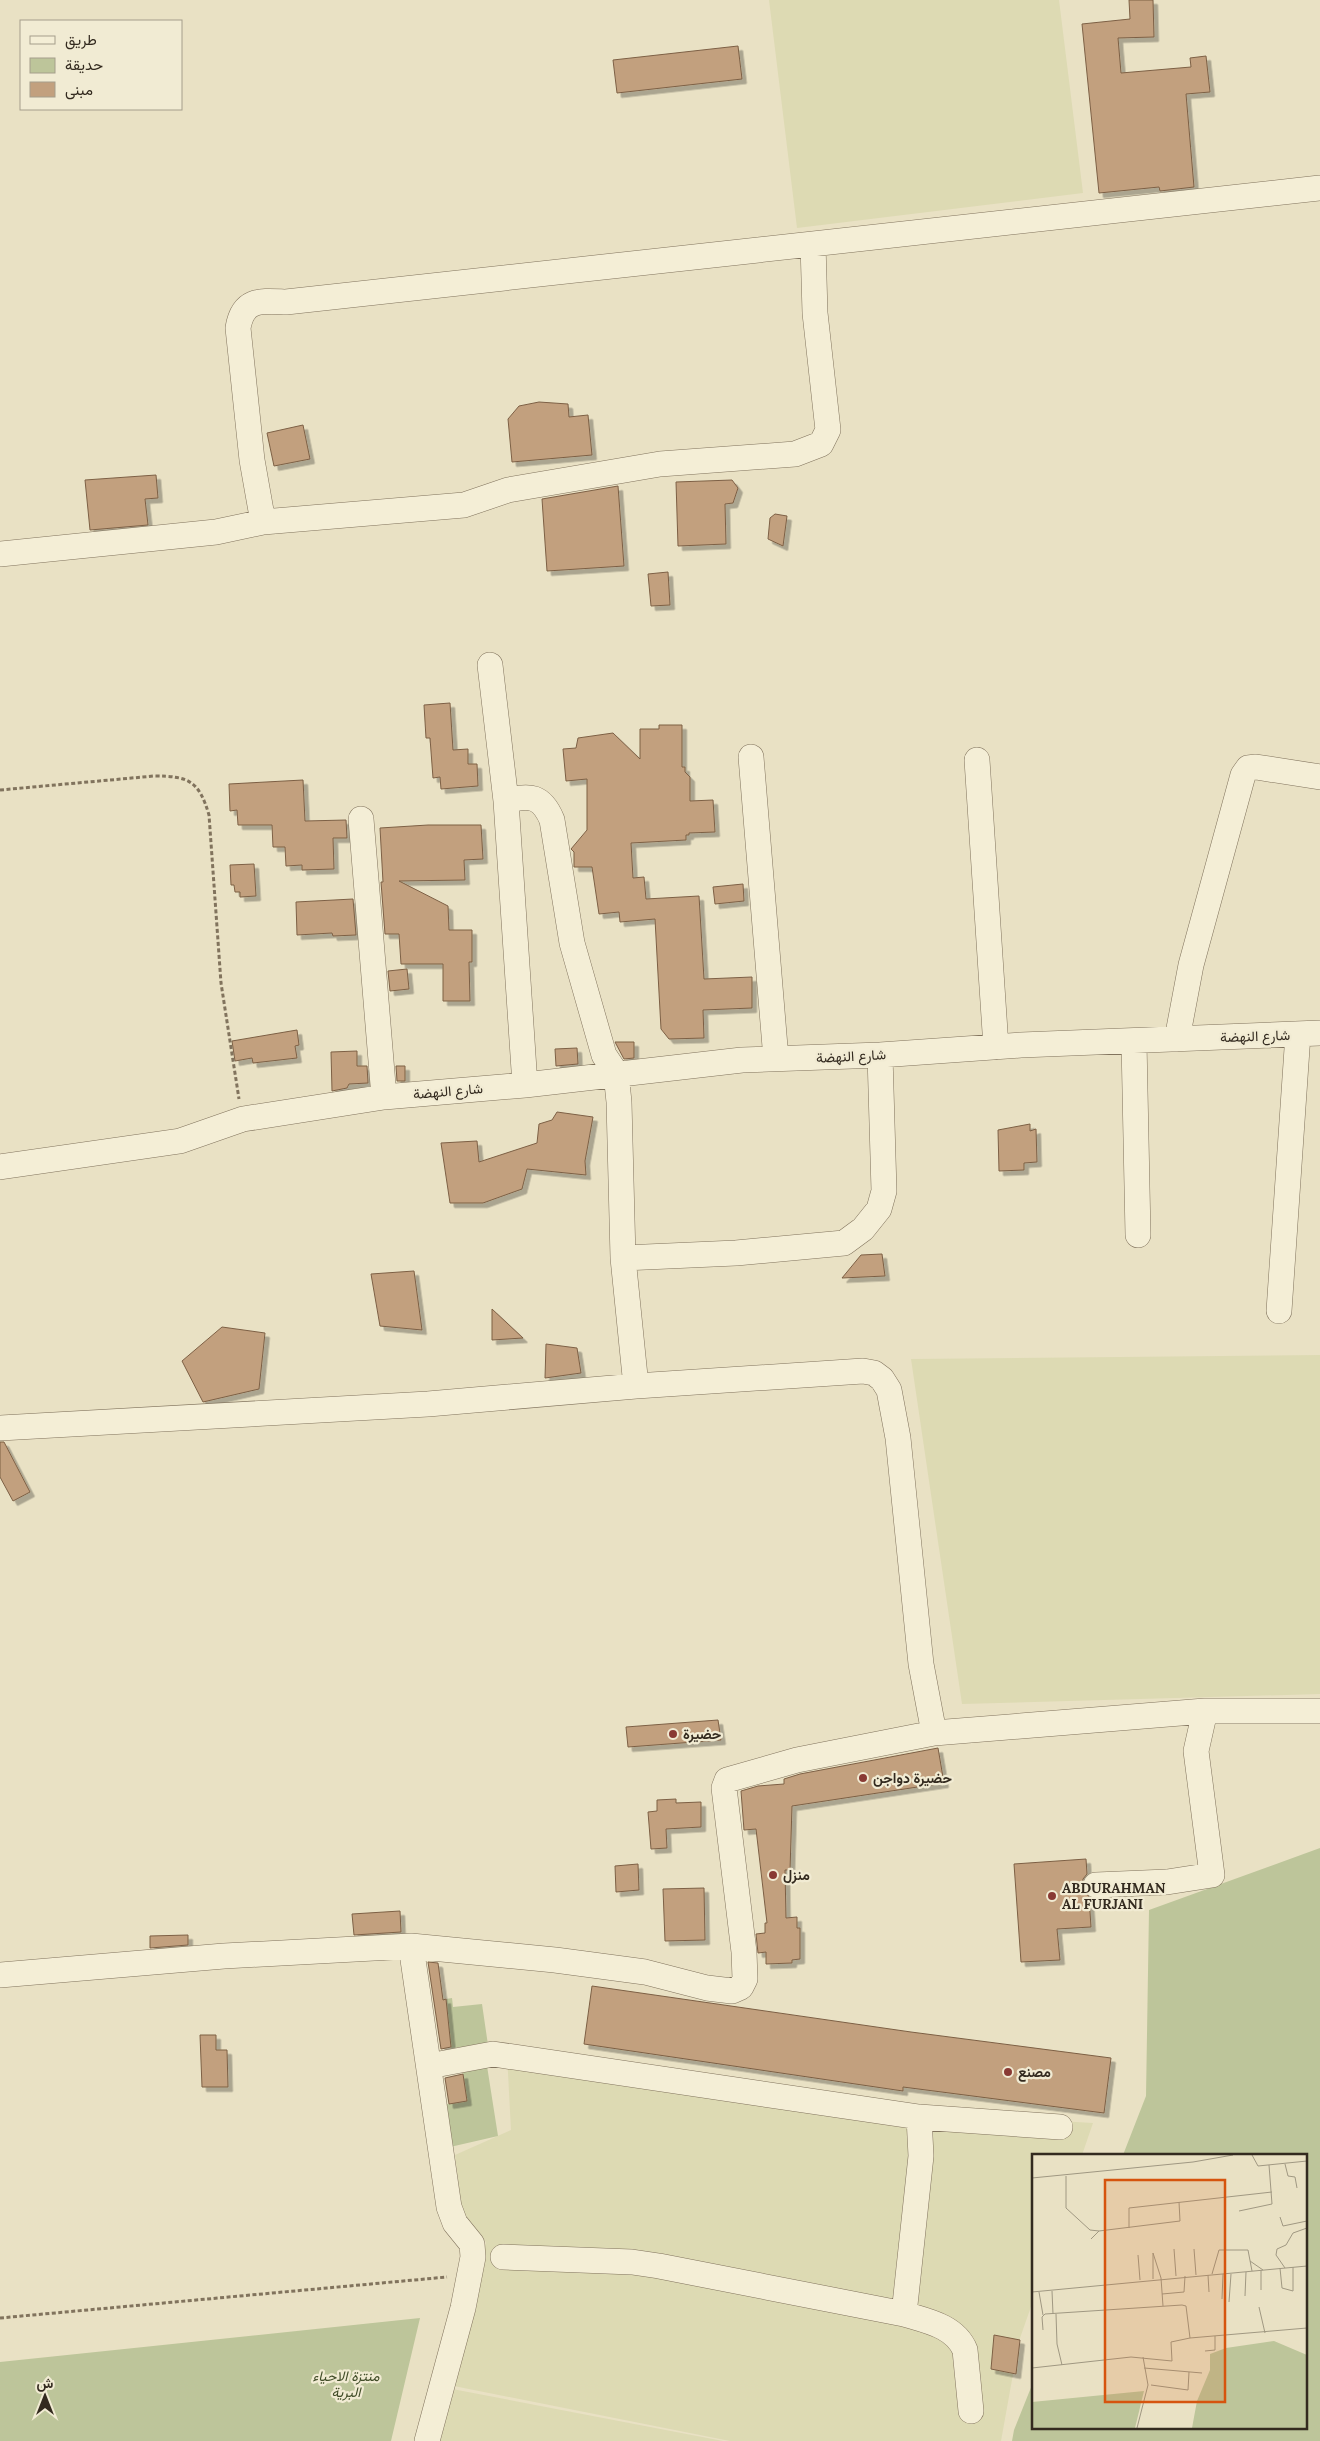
<svg xmlns="http://www.w3.org/2000/svg" width="1320" height="2441" font-family="Lora,Vazirmatn,serif">
<style>
.farmland{fill:#dddab3}
.green{fill:#bdc59a}
.building{fill:#c2a07e;stroke:#7d6045;filter:url(#shadow)}
.lines{fill:none;stroke-linecap:round;stroke-linejoin:round}
.street-casing{stroke:#81735d;stroke-width:26}
.path{stroke:#81735d;stroke-width:3;stroke-dasharray:4 2.5;stroke-linecap:butt}
.street{stroke:#f4eed6;stroke-width:25}
.poi-dot{fill:#893a34;stroke:#f1ebd3;stroke-width:2}
.labels{text-anchor:middle;dominant-baseline:central;stroke-width:4.5;stroke-linejoin:round;paint-order:stroke}
.street-label{font-size:14px;fill:#332a1f;stroke:#f1ebd3}
.poi-label{font-size:14px;font-weight:bold;fill:#332a1f;stroke:#f1ebd3;text-anchor:start}
.park-label{font-size:14px;font-style:italic;fill:#414d28;stroke:#f1ebd3}
.inset-road{fill:none;stroke:#a09882;stroke-width:1}
.view{fill:#d6540e;fill-opacity:0.15;stroke:#d6540e;stroke-width:2.5}
.inset-edge{fill:none;stroke:#332a1f;stroke-width:2.5}
</style>
<defs>
<filter id="shadow"><feDropShadow dx="4.5" dy="4.5" stdDeviation="0" flood-color="#0004"/></filter>
</defs>
<rect width="100%" height="100%" fill="#e9e1c4"/>
<path class="farmland" d="M769,0H1059L1083,193L797,228Z
M1320,1355V1694L962,1704L911,1359Z
M507,2054L919,2113L1093,2123L1082,2155H1034V2298L1019,2341L1001,2441H730L449,2385L486,2242L462,2213L455,2155L511,2130Z
M447,2388L723,2441H433Z"/>
<path class="green" d="M1320,1848V2441H1012L1014,2430L1034,2380V2427H1306V2155H1123L1146,2096L1149,1910Z
M452,1998L453,2007L482,2004L488,2045L451,2048L446,1999Z
M462,2066H487L498,2136L450,2147L441,2105L467,2101Z
M420,2318L391,2441H0V2362Z"/>
<path class="building" d="M1129,0H1153L1154,37L1118,38L1121,73L1191,67L1190,58L1206,56L1210,92L1186,94L1194,187L1160,191L1159,187L1099,193L1082,24L1130,19Z
M738,46L742,79L617,93L613,60Z
M539,402L568,404L569,417L588,415L592,455L512,462L508,419L519,406Z
M303,425L310,459L274,466L267,433Z
M156,475L158,498L145,499L148,525L90,530L85,480Z
M732,480L738,488L733,503L725,504L726,544L678,546L676,482Z
M618,486L624,566L547,571L542,499Z
M775,514L787,516L783,546L768,539L770,518Z
M668,572L670,605L651,606L648,574Z
M450,703L453,750L468,749V764H477L478,786L441,789L440,777L433,778L430,738H426L424,705Z
M659,725H682V767H685V772L690,777V801L713,800L715,832L689,833V835H686V840L631,843L633,878L644,877L646,899L699,896L704,979L752,977V1008L703,1010L704,1038L669,1039L661,1029L655,919L620,922L619,912L599,914L592,867H574V852L571,849L587,830V779L566,781L563,749L576,748L578,738L613,733L640,759V729H659Z
M303,780L305,821L346,820L347,838H333L334,869L302,870V865L286,866L285,847H273L272,825H238L237,810L230,811L229,784Z
M428,825H481L483,859L464,860L465,880L399,881L448,906L449,930H472V962H469L470,1001H443V964H401L399,934H385L381,882H383L380,828Z
M254,864L256,896L240,897V892H235L234,885H231L230,865Z
M743,884L744,901L715,904L713,887Z
M353,899L356,935L333,936L332,933L297,935L296,902Z
M407,969L409,989L390,991L388,971Z
M297,1030L299,1045L295,1046L297,1058L253,1063L252,1058L235,1061L232,1041Z
M615,1042H634V1058L624,1059Z
M577,1048L578,1064L556,1066L555,1049Z
M357,1051V1066H367L368,1083L349,1084L347,1088L332,1091L331,1052Z
M396,1066H405V1081H397Z
M557,1112L593,1117L585,1161L586,1175L527,1169L522,1189L483,1203H450L441,1143L477,1141L479,1162L537,1143L539,1124L552,1120Z
M1030,1124V1131L1036,1129L1037,1162L1024,1163V1170L999,1171L998,1130Z
M882,1254L885,1276L842,1278L861,1255Z
M414,1271L422,1330L380,1326L371,1274Z
M492,1309L523,1338L492,1340Z
M222,1327L265,1333L259,1389L203,1402L182,1361Z
M546,1344L577,1348L581,1373L545,1378Z
M0,1442H4L30,1492L13,1501L0,1477Z
M718,1720L721,1740L628,1747L626,1727Z
M938,1748L944,1783L792,1806L790,1870H785L786,1918L797,1917V1928H800V1959L792,1960V1963L766,1964V1952L758,1953L756,1934L765,1933V1923H767L756,1829L744,1830L741,1791L758,1786L784,1784V1779L800,1774Z
M676,1799V1803L701,1802V1827L666,1829L667,1848L651,1849L648,1812L657,1811V1800Z
M1086,1859L1087,1874L1083,1879L1082,1886L1089,1897L1091,1927L1057,1929L1060,1960L1021,1962L1014,1864Z
M638,1864L639,1890L616,1892L615,1866Z
M704,1888L705,1940L665,1941L663,1889Z
M400,1911L401,1932L354,1935L352,1914Z
M188,1935V1945L150,1948V1936Z
M428,1962L438,1963L443,2000L446,1999L451,2047L441,2049Z
M592,1986L911,2032L1111,2058L1104,2113L903,2087V2091L584,2044Z
M200,2035H216V2050H227L228,2087H202Z
M463,2074L467,2101L449,2104L445,2078Z
M994,2335L1020,2340L1016,2374L991,2369Z"/>
<g class="lines">
<g class="street-casing">
<path id="street" d="M263,522L252,460L238,328C243,298 261,301 286,302L1320,188
M0,554L216,532L263,522L464,505L508,490L660,464L795,454L821,444L828,430L815,313L813,244
M490,665L506,801
M751,757L776,1059
M977,760L996,1047
M361,819L384,1097
M1177,1039L1191,965L1243,775L1248,768L1256,767L1320,777
M1134,1042L1138,1235
M525,1085L506,801C530,794 542,796 552,820L572,943L604,1055L616,1073L619,1102L623,1258L636,1386
M0,1167L180,1141L243,1119L384,1097L525,1085L742,1060L880,1055L1021,1045L1320,1033
M623,1258L736,1253L844,1243L863,1229L879,1209L884,1191L880,1055
M1279,1311L1298,1034
M0,1428L428,1404L636,1386L863,1371L874,1373L882,1379L889,1390L898,1438L921,1664L934,1733L1205,1711H1320
M1096,1885L1167,1882L1212,1875L1196,1751L1205,1711
M411,1946L449,2207L455,2223L472,2244L473,2257L463,2308L427,2441
M0,1975L224,1956L411,1946L555,1960L645,1972L707,1988L732,1991L741,1987L745,1979L744,1952L724,1788L727,1780L797,1760L934,1733
M429,2066L493,2054L919,2117L1060,2127
M503,2257L632,2262L659,2266L904,2314L921,2156L919,2117
M904,2314C927,2321 955,2326 965,2350L971,2411"/>
</g>
<path class="path" d="M0,790L154,776C189,776 199,781 209,815L221,983L239,1099
M0,2318L447,2277"/>
<use href="#street" class="street"/>
</g>
<g class="poi-dot">
<circle cx="673" cy="1734" r="5"/>
<circle cx="863" cy="1778" r="5"/>
<circle cx="773" cy="1875" r="5"/>
<circle cx="1052" cy="1896" r="5"/>
<circle cx="1008" cy="2072" r="5"/>
</g>
<g class="labels">
<g class="street-label">
<text transform="translate(1255 1036) rotate(-2)">شارع النهضة</text>
<text transform="translate(851 1056) rotate(-3)">شارع النهضة</text>
<text transform="translate(448 1091) rotate(-5)">شارع النهضة</text>
</g>
<g class="poi-label">
<text x="683" y="1734">حضيرة</text>
<text x="873" y="1778">حضيرة دواجن</text>
<text x="783" y="1875">منزل</text>
<text x="1062" y="1888">ABDURAHMAN<tspan x="1062" dy="16">AL FURJANI</tspan></text>
<text x="1018" y="2072">مصنع</text>
</g>
<g class="park-label">
<text x="346" y="2376">منتزة الاحياء<tspan x="346" dy="16">البرية</tspan></text>
</g>
</g>
<g transform="translate(1032 2154)">
<rect width="275" height="275" fill="#e9e1c4"/>
<path d="M242,187L275,201V274H160L165,247L178,216V200L194,194ZM112,237L103,274H0V248Z" fill="#bdc59a"/>
<path class="inset-road" d="M220,1L226,12L275,7M253,10L256,22L263,23L265,34M34,22V54L58,76L67,77M0,24L161,8L201,1M207,57L240,50L237,11M248,63L251,72L275,67M97,74V54L240,38M59,85L67,77L148,67L147,48M142,95L144,122M162,95L164,121M106,101L108,126M218,107L231,116M248,114L250,134L261,137V113M253,114L244,101L245,95L254,91L261,79L275,74M180,120L187,96H216L220,117M176,121L177,138M121,125V99L129,124L131,152M229,136V116M20,137L21,160M0,138L275,112M7,138L11,161M130,140L152,138L153,122M213,142L214,118M190,145L191,120M197,148L199,120M227,153L233,179M24,160L25,190L30,211M11,176L10,163L13,160L150,151L154,152L158,184L275,174M173,197L183,196V182M0,214L99,203L140,207L139,188L158,184M112,214L170,219M119,231L156,236L157,218M105,274L116,231L111,203"/>
<path class="view" d="M73,26H193V248H73Z"/>
<rect width="275" height="275" class="inset-edge"/>
</g>
<rect x="20" y="20" width="162" height="90" fill="#f1ebd3" stroke="#a59e8b"/>
<rect x="30" y="36" width="25" height="8" fill="#f4eed6" stroke="#a59e8b"/>
<text x="65" y="45" font-size="15" fill="#332a1f">طريق</text>
<rect x="30" y="58" width="25" height="15" fill="#bdc59a" stroke="#a59e8b"/>
<text x="65" y="70" font-size="15" fill="#332a1f">حديقة</text>
<rect x="30" y="82" width="25" height="15" fill="#c2a07e" stroke="#a59e8b"/>
<text x="65" y="95" font-size="15" fill="#332a1f">مبنى</text>
<g transform="translate(45 2396)" stroke="#f1ebd3" stroke-width="4" paint-order="stroke">
<path d="M0-4L9 19L0 12L-9 19Z" fill="#332a1f"/>
<text y="-8" font-size="14" font-weight="bold" text-anchor="middle" fill="#332a1f">ش</text>
</g>
</svg>
